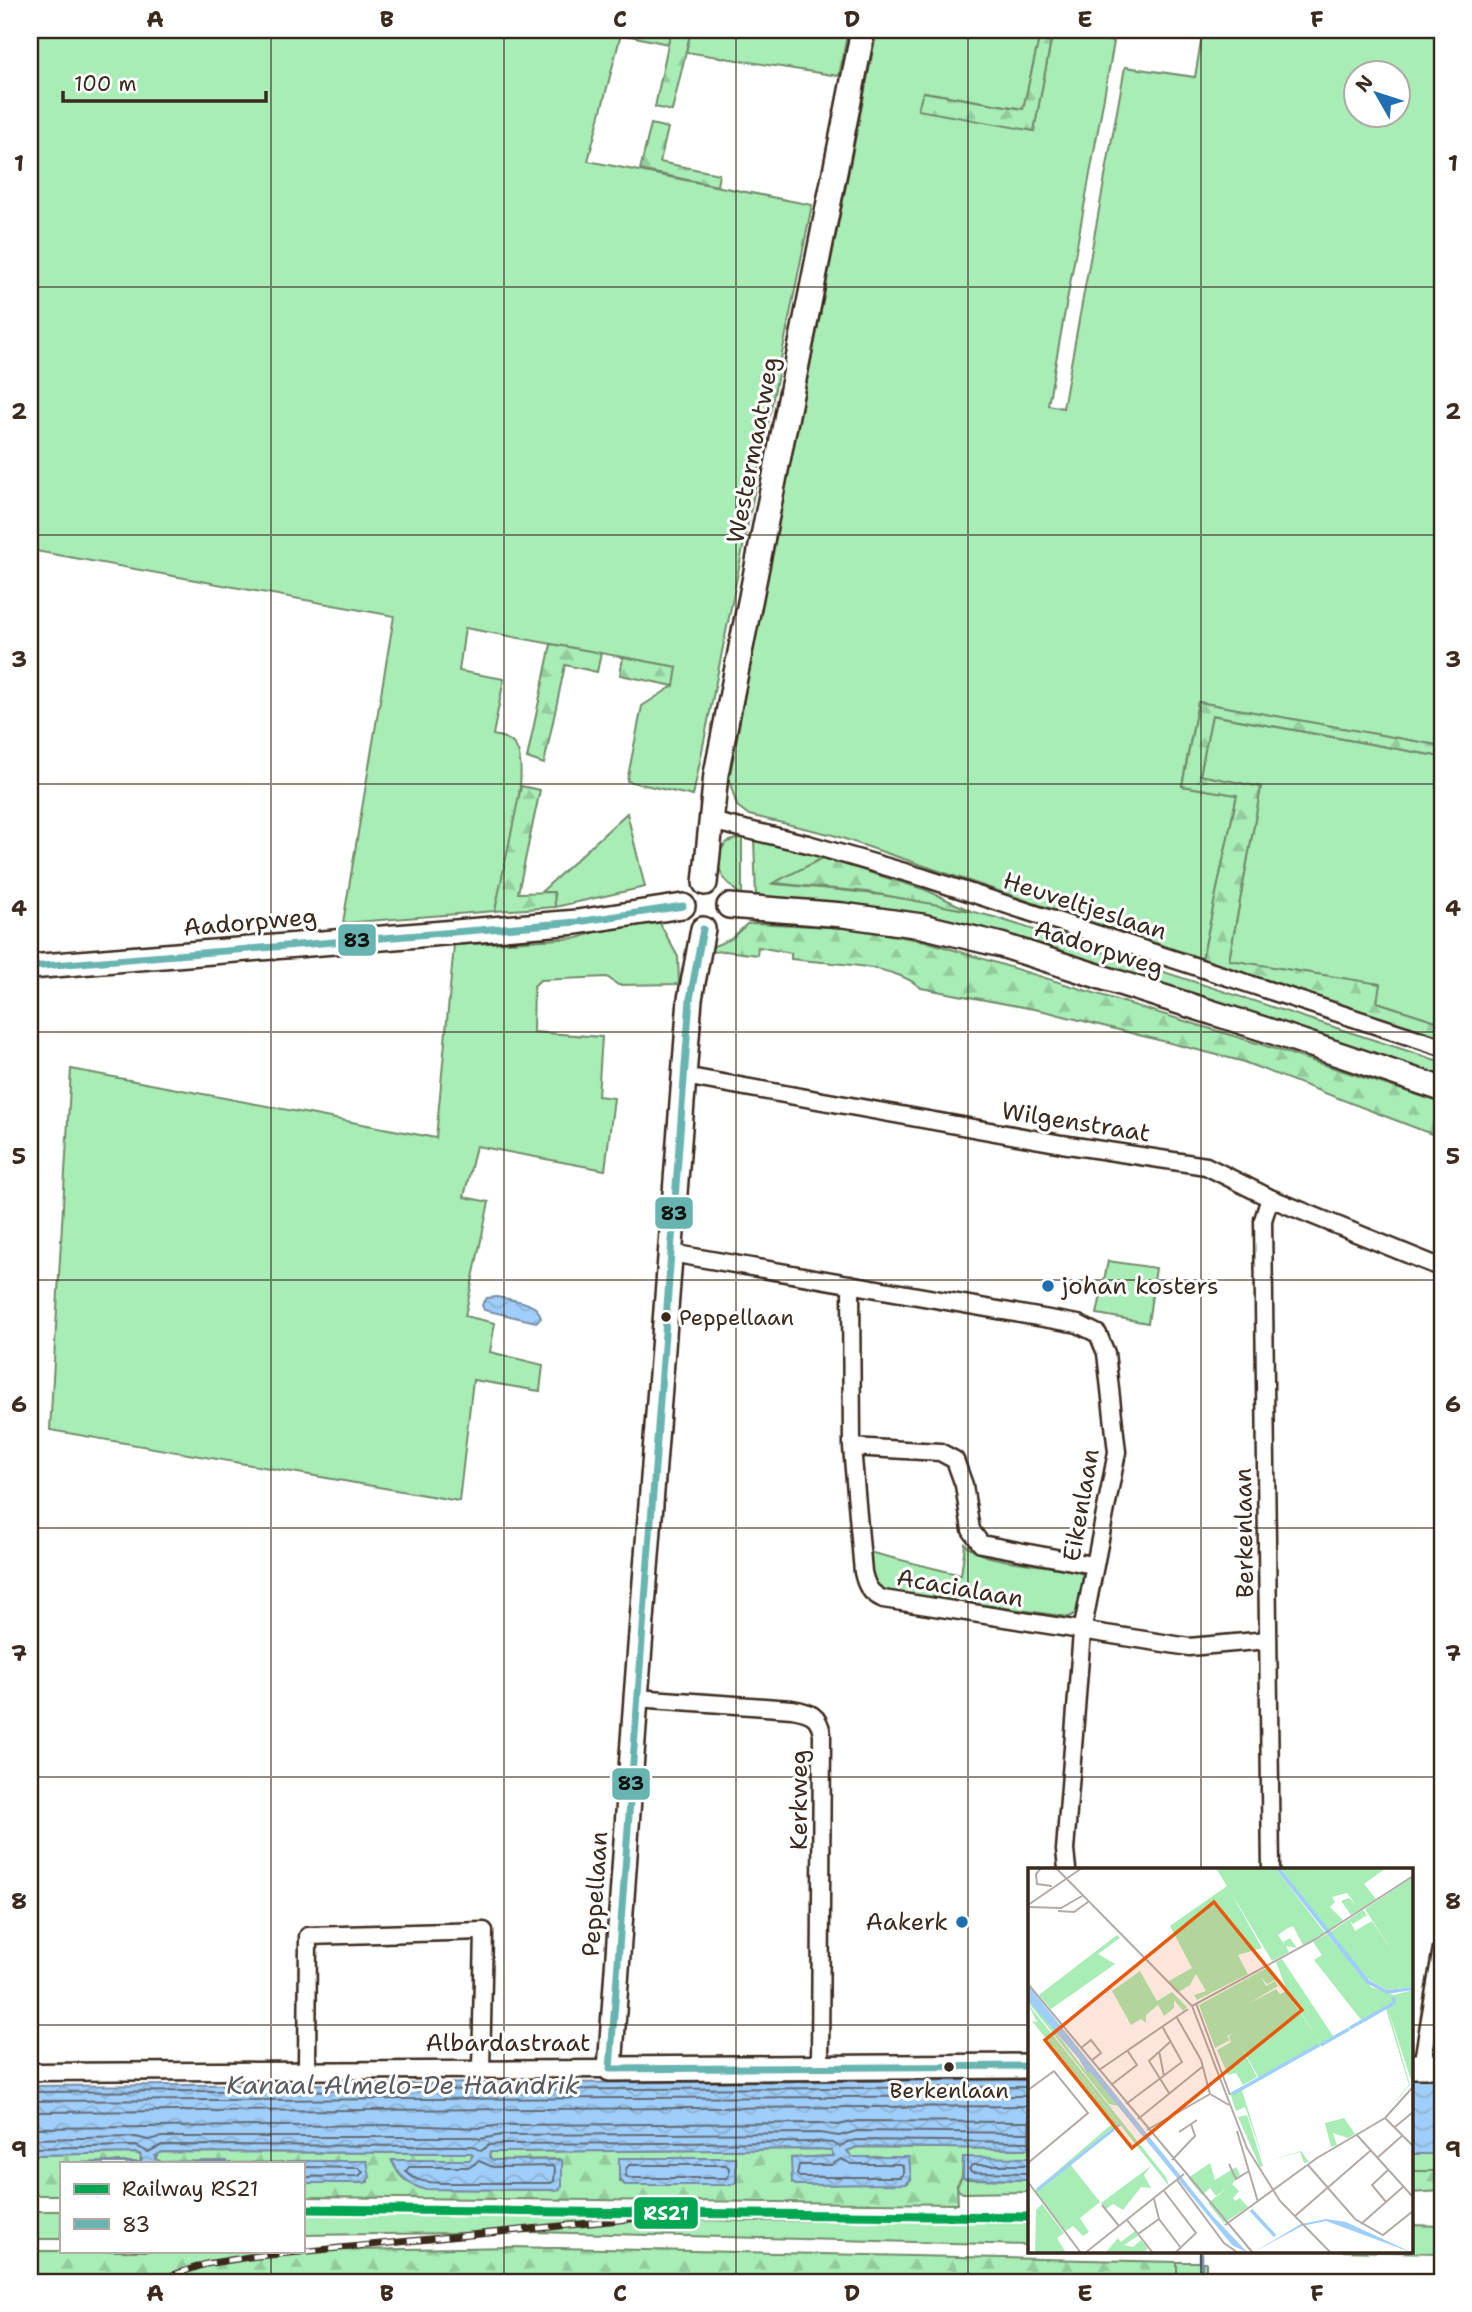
<svg xmlns="http://www.w3.org/2000/svg" width="1472" height="2312" font-family="'Shantell Sans',sans-serif">
<style>
.green{fill:#a8ecb6;stroke:#728b6a;stroke-width:2;fill-rule:evenodd}
.forest{fill:url(#forest-firs);stroke:#728b6a;stroke-width:2;fill-rule:evenodd}
.water{fill:url(#water-waves);stroke:#778ca2;stroke-width:2}
.lines{fill:none;stroke-linecap:round;stroke-linejoin:round}
.shore{stroke:#636c76;stroke-width:2}
.stream{stroke:#778ca2;stroke-width:4.5}
.street-casing{stroke:#3b2a1e;stroke-width:21}
.secondary-casing{stroke:#3b2a1e;stroke-width:28}
.street{stroke:#fff;stroke-width:16}
.secondary{stroke:#fff;stroke-width:23}
.rail-casing{stroke:#3b2a1e;stroke-width:7}
.rail{stroke:#fff;stroke-width:4.5;stroke-dasharray:13;stroke-linecap:butt}
.bus-1-casing{stroke:#fff;stroke-width:12}
.bus-1{stroke:#68b4b0;stroke-width:7}
.rail-1-casing{stroke:#fff;stroke-width:14}
.rail-1{stroke:#00a651;stroke-width:9}
.grid{fill:none;stroke:#3b2a1e;stroke-width:2;stroke-opacity:0.55}
.poi-dot{fill:#1f6fb2;stroke:#fff;stroke-width:2.5}
.bus-dot{fill:#3b2a1e;stroke:#fff;stroke-width:2.5}
.labels{text-anchor:middle;dominant-baseline:central;stroke-width:6;stroke-linejoin:round;paint-order:stroke}
.bus-label{font-size:22px;fill:#3b2a1e;stroke:#fff;text-anchor:start}
.street-label{font-size:24px;fill:#3b2a1e;stroke:#fff}
.poi-label{font-size:24px;fill:#3b2a1e;stroke:#fff;text-anchor:start}
.water-label{font-size:26px;font-style:italic;fill:#595b60;stroke:#fff}
.inset-river{fill:none;stroke:#9fcefa;stroke-width:3.5}
.inset-road{fill:none;stroke:#b1aaa5;stroke-width:2}
.view{fill:#e8590c;fill-opacity:0.15;stroke:#e8590c;stroke-width:3.5}
.inset-edge{fill:none;stroke:#3b2a1e;stroke-width:3.5}
.line-badge{stroke:#fff;stroke-width:2.5}
.badge-label{font-size:19px;text-anchor:middle;font-weight:bold;fill:#fff}
.pale-badge-label{font-size:19px;text-anchor:middle;font-weight:bold;fill:#111}
.neatline{fill:none;stroke:#3b2a1e;stroke-width:2.5}
.grid-label{font-size:23px;text-anchor:middle;font-weight:bold;fill:#3b2a1e}
</style>
<defs>
<pattern id="forest-firs" width="22" height="20" patternUnits="userSpaceOnUse" patternTransform="scale(1.75)"><rect width="22" height="20" fill="#a8ecb6"/><path d="M5 1l3.5 6h-7zM16 11l3.5 6h-7z" fill="#92cb9c"/></pattern>
<pattern id="water-waves" width="16" height="10" patternUnits="userSpaceOnUse" patternTransform="scale(1.75)"><rect width="16" height="10" fill="#9fcefa"/><path d="M0 5q4-4 8 0t8 0" fill="none" stroke="#8ab1d6"/></pattern>
</defs>
<rect width="100%" height="100%" fill="#fff"/>
<filter id="ink" filterUnits="userSpaceOnUse"><feTurbulence type="fractalNoise" baseFrequency=".0143" numOctaves="2"/><feDisplacementMap in="SourceGraphic" scale="14" xChannelSelector="R" yChannelSelector="G"/><feConvolveMatrix kernelMatrix="1 2 1 2 8 2 1 2 1" color-interpolation-filters="sRGB"/></filter>
<g filter="url(#ink)">
<path class="green" d="M30,30H671L668,44L621,34L588,161L812,205L693,796L627,781L642,706L673,686L677,667L465,628L459,671L504,679L493,735C502,737 510,738 516,747C532,773 502,878 495,911L343,923L394,616L30,550Z
M691,30H848L839,76L686,52Z
M877,30H1041L1023,109L924,92L918,109L1034,130L1053,30H1062L1114,42L1048,405L1063,408L1125,67L1195,77L1203,30H1442V746L1198,702L1182,786L1237,795L1202,960L833,835L749,815L737,806L729,780L753,651ZM1356,74H1398V116H1356Z
M1211,715L1442,757V1023L1377,1002L1379,984L1229,960L1261,787L1200,776Z
M627,813L645,887L555,907L554,892H541Z
M742,837V896C727,883 718,876 717,855L727,842Z
M754,839L823,858L774,884C849,890 922,898 994,917L1442,1062V1076L1290,1025L1062,954L991,930L914,913L756,897Z
M657,918L678,957L679,984L618,985L607,977L540,980L534,986L533,1032L602,1037L598,1096L614,1098L605,1170L476,1146L464,1197L489,1202L465,1316L495,1323L490,1352L543,1365L540,1391L473,1380L459,1501L50,1430L71,1069L436,1138L454,945L578,938L623,923Z
M1108,1261L1156,1268L1148,1323L1097,1314Z
M965,1544C982,1565 1053,1563 1080,1573L1085,1577L1078,1612L1069,1617L892,1592C869,1586 872,1573 869,1552L961,1575Z
M1411,2154H1442V2171H1411Z
M962,2176L967,2179L1029,2180V2192L963,2193L958,2190L957,2186Z
M30,2211H61V2239H30Z
M303,2213L745,2221H1029V2245L534,2232L303,2235Z
M1411,2225L1442,2226V2253L1337,2251H1411Z
M1177,2262H1206V2282H1177Z"/>
<path class="forest" d="M671,30H691L672,111L655,107Z
M1041,30H1053L1034,131L918,110L923,92L1023,109Z
M651,124L668,128L660,162L719,174L717,186L640,170Z
M551,644L601,653L597,672L565,665L544,764L527,758Z
M623,657L677,667L674,686L620,675Z
M1198,702L1442,746V757L1212,715L1200,775L1261,787L1229,960L1380,984L1377,1002L1442,1023V1037L1202,960L1237,795L1182,786Z
M521,786L540,790L518,893L554,892L555,907L495,911Z
M823,858L926,890L971,911L867,892L773,883Z
M754,923L850,928L925,941L1263,1045L1442,1103V1138L1241,1061L1044,1011L921,988C893,963 829,964 791,959V953L758,947L757,955L725,951L710,952L709,948L731,939L747,924Z
M857,2147L1029,2149V2158H963L962,2176L957,2185L958,2204L303,2197V2183L368,2182L366,2161L227,2163V2161L161,2162L155,2159L158,2153L162,2152L472,2153L473,2154L470,2160L392,2161C399,2177 406,2183 423,2189L557,2190L560,2189L559,2159L493,2160L489,2157L490,2152L819,2149L831,2150L834,2156L791,2158L796,2185L908,2183L911,2179L849,2156L847,2151ZM735,2158L731,2185H625L620,2181L619,2158Z
M136,2153L141,2156L140,2162L61,2163V2195H30V2155Z
M1411,2171H1442V2191L1411,2193Z
M512,2247L1177,2262V2282H30V2251H303Z"/>
<path class="water" d="M497,1297C511,1300 539,1301 541,1318L536,1322L484,1310L482,1305L487,1298Z
M1442,2077V2154H1411V2078Z
M1029,2080V2149L857,2147L847,2151L852,2157H909L911,2179L906,2184L796,2185L792,2183L791,2158L834,2156L831,2150L819,2149L490,2152L489,2157L493,2160H562V2186L558,2190L423,2189C406,2183 399,2176 392,2160H470L473,2155L471,2153L162,2152L155,2156V2159L161,2162L227,2161V2163H63L140,2162L142,2160L140,2154L136,2153L30,2155V2086Z
M963,2157L1029,2158V2180L963,2178Z
M619,2158H736V2182L731,2185H625L619,2178Z
M287,2161H367L370,2177L365,2183H303V2163H284Z"/>
<g class="lines">
<path class="shore" d="M30,2092L1029,2087
M30,2101L1029,2096
M30,2112L1029,2106
M30,2128L400,2125L480,2128L502,2125L819,2123L838,2125L858,2121L1029,2122
M30,2139L136,2137L148,2140L162,2137H472L480,2139L502,2135L819,2133L839,2136L857,2131L1029,2133
M30,2148L136,2146L148,2152L162,2145L472,2146L481,2151L489,2145L502,2144L819,2142L833,2143L840,2147L847,2142L857,2140L1029,2142
M841,2159L852,2164H900L903,2166V2174L900,2177H800L797,2175L799,2165H831Z
M479,2161L493,2167L552,2166L555,2169L554,2181L551,2183H441C427,2182 415,2182 406,2171L409,2167H470Z
M629,2165H726L729,2168V2175L726,2178H629L626,2176V2169Z
M1029,2165H972L969,2169L972,2172L1029,2173
M303,2167L359,2168L363,2172L359,2176L303,2177"/>
<path class="stream" d="M1201,2282V2254"/>
<g class="street-casing">
<path id="street" d="M710,821L808,844L925,878L1442,1047
M684,1076L1062,1144L1206,1166L1270,1198L1442,1268
M1270,1198L1263,1220L1271,1869
M671,1253L1078,1324L1098,1334L1106,1353L1117,1452L1082,1632L1065,1850L1067,1869
M851,1284L852,1447L863,1572C866,1586 870,1593 883,1599L1189,1647L1268,1640
M852,1447L940,1452L955,1460L964,1485L971,1530L981,1544L1093,1565
M636,1698L792,1709C810,1712 819,1715 822,1734L820,2068
M1422,2066L1442,1948
M307,2070L308,1936L484,1931L481,2070
M30,2072L610,2069"/>
</g>
<g class="secondary-casing">
<path id="secondary" d="M705,883L716,774L863,30
M729,906L843,915L922,926L1001,945L1270,1031L1442,1089
M703,929L690,999L636,1698L610,2069L1029,2066
M30,967L577,922L683,906
M1411,2066H1442"/>
</g>
<use href="#street" class="street"/>
<use href="#secondary" class="secondary"/>
<g class="rail-casing">
<path id="rail" d="M152,2282L206,2264L249,2257L660,2216L714,2213"/>
</g>
<use href="#rail" class="rail"/>
<g class="bus-1-casing">
<path id="bus-1" d="M30,967L577,922L683,906
M610,2069L690,999L703,929
M610,2069L1029,2066"/>
</g>
<use href="#bus-1" class="bus-1"/>
<g class="rail-1-casing">
<path id="rail-1" d="M303,2209L1029,2217"/>
</g>
<use href="#rail-1" class="rail-1"/>
</g>
</g>
<path class="grid" d="M271,30V2163M504,30V2282M736,30V2282M968,30V2282M1201,30V1869M30,287H1442M30,535H1442M30,784H1442M30,1032H1442M30,1280H1442M30,1528H1442M30,1777H1442M30,2025H1029M1411,2025H1442M271,2251V2282M1201,2251V2282"/>
<g class="poi-dot">
<circle cx="1048" cy="1286" r="7"/>
<circle cx="962" cy="1922" r="7"/>
</g>
<g class="bus-dot">
<circle cx="666" cy="1317" r="6"/>
<circle cx="949" cy="2067" r="6"/>
</g>
<g class="labels">
<g class="bus-label">
<text x="679" y="1317">Peppellaan</text>
<text x="949" y="2090" text-anchor="middle">Berkenlaan</text>
</g>
<g class="street-label">
<text transform="translate(753 450) rotate(-79)">Westermaatweg</text>
<text transform="translate(1085 906) rotate(18)">Heuveltjeslaan</text>
<text transform="translate(250 922) rotate(-5)">Aadorpweg</text>
<text transform="translate(1099 948) rotate(18)">Aadorpweg</text>
<text transform="translate(1076 1122) rotate(9)">Wilgenstraat</text>
<text transform="translate(1081 1505) rotate(-80)">Eikenlaan</text>
<text transform="translate(1244 1533) rotate(-91)">Berkenlaan</text>
<text transform="translate(960 1588) rotate(10)">Acacialaan</text>
<text transform="translate(799 1800) rotate(-90)">Kerkweg</text>
<text transform="translate(595 1894) rotate(-86)">Peppellaan</text>
<text x="508" y="2043">Albardastraat</text>
</g>
<g class="poi-label">
<text x="1062" y="1286">johan kosters</text>
<text x="948" y="1922" text-anchor="end">Aakerk</text>
</g>
<g class="water-label">
<text x="403" y="2084">Kanaal Almelo-De Haandrik</text>
</g>
</g>
<g transform="translate(1028 1868)">
<rect width="385" height="385" fill="#fff"/>
<path d="M188,0H247L297,65L275,77L265,58L260,60L250,67L258,79L255,74L262,70L269,80L258,78L261,84L244,93ZM252,0H358L336,16L348,31L323,47L313,33L321,30L328,37L319,25L304,29L307,34L302,39L315,52L300,63ZM385,9V119L359,122L337,109L302,64L335,42L339,47L325,56L322,53L327,63L344,53L368,89L337,41ZM199,18L234,80L210,87L220,106L169,132L166,127L178,123L168,106L162,117L149,125L139,114L164,100L142,58ZM299,66L343,119L366,127L385,122V218L360,141L382,217L358,243L381,217L358,141L214,222L236,294L273,283L281,294L276,295L272,284L236,294L212,224L217,239L208,243L202,225L231,210L211,175L229,209L215,217L208,205L200,207L189,182L203,174L201,168L207,165L199,168L202,172L187,180L171,137L240,99L247,112L239,116L233,109L238,118L247,113L250,118L220,136L248,121L252,126L258,123L292,175L259,123L248,94L254,91L305,168L334,153L286,92L294,87L285,74ZM89,67L92,70L70,86L87,96L23,141L11,127ZM112,103L129,133L144,124L159,139L155,143L146,132V140L136,148L130,137L118,147V155L113,151L103,157L84,123ZM0,136L138,309L141,318L8,152ZM219,247L235,298L232,299L210,249ZM316,250L327,266L320,270L305,265L309,277L303,279L297,255ZM90,255L42,296L72,334L52,350L61,364L55,368L45,358L38,363L6,323ZM182,295L187,312L208,299L212,307L204,316L211,323L205,330L207,333L212,330L220,339L196,355L180,335L201,319L188,328L182,320L174,327L160,310ZM123,298L116,307L123,320L113,319L95,342L85,336L78,341L73,335ZM14,336L36,365L29,370L38,385H7L8,342ZM107,363L110,368L96,377L105,379L113,372L120,380L115,385L78,384L90,370L93,374Z" fill="#a8ecb6"/>
<path d="M0,128L59,205L58,199L90,238L81,236L0,134H4ZM4,153L10,154L90,255L6,323L85,255Z" fill="#a8ecb6"/>
<path d="M247,0H252L341,112L359,122L385,119V122L359,126L338,115ZM0,117L184,347L220,385L204,377L62,204L59,205L51,191L0,132ZM298,351L318,354L385,385L298,353L274,358L226,384L273,356Z" fill="#9fcefa"/>
<path class="inset-river" d="M322,160L366,135L365,129M293,177L321,161M204,226L291,177M9,322L92,256M223,342L247,368"/>
<path class="inset-road" d="M13,0L8,6L9,16L24,18M28,0L164,138L219,280L252,333L303,385M0,37L54,0M0,39L33,40L54,28M30,43L46,44L60,34M0,116L225,385M168,135L202,227M164,138L288,71L385,8M148,148L173,192L182,226M53,180L63,172L73,185L63,193M131,183L136,208M71,202L160,141M83,217L109,197L99,182M0,222L26,203L60,245L0,295M141,225L121,193L143,173M182,226L201,237M98,236L154,194L134,158M357,250L385,278M110,251L174,199M367,259L385,244M119,262L182,226M209,263L230,334M151,264L169,252M328,266L385,329M349,290L375,267M144,292L167,268L163,256M201,296L208,311L221,303M280,297L327,351L355,367L385,343M149,312L196,375L210,385M0,314L53,385M0,322V377M136,323L168,365L147,385M126,331L131,351L153,380M358,334L344,317L360,302M74,337L91,358M267,348L342,283M99,352L125,385M333,356L375,319M197,357L289,290L357,250L385,219M110,366L131,351M57,385L156,306"/>
<path class="view" d="M186,34L274,142L104,280L17,172Z"/>
<rect width="385" height="385" class="inset-edge"/>
</g>
<g class="line-badge">
<rect x="337" y="923" width="40" height="34" rx="7" fill="#68b4b0"/>
<rect x="654" y="1196" width="40" height="34" rx="7" fill="#68b4b0"/>
<rect x="611" y="1767" width="40" height="34" rx="7" fill="#68b4b0"/>
<rect x="633" y="2196" width="66" height="34" rx="7" fill="#00a651"/>
</g>
<g class="badge-label">
<text x="666" y="2220">RS21</text>
</g>
<g class="pale-badge-label">
<text x="357" y="947">83</text>
<text x="674" y="1220">83</text>
<text x="631" y="1790">83</text>
</g>
<rect width="1472" height="2312" fill="none" stroke="#fff" stroke-width="77"/>
<rect x="60" y="2162" width="245" height="91" fill="#ffffff" stroke="#b1aaa5" stroke-width="2"/>
<rect x="74" y="2184" width="35" height="10" fill="#00a651" stroke="#b1aaa5" stroke-width="2"/>
<text x="122" y="2196" font-size="21" fill="#3b2a1e">Railway RS21</text>
<rect x="74" y="2219" width="35" height="10" fill="#68b4b0" stroke="#b1aaa5" stroke-width="2"/>
<text x="122" y="2232" font-size="21" fill="#3b2a1e">83</text>
<g transform="translate(1377 94) rotate(309)"><circle r="33" fill="#ffffff" stroke="#b1aaa5" stroke-width="2"/>
<path d="M0-5L12 26L0 18L-12 26Z" fill="#1f6fb2"/>
<text y="-10" font-size="19" font-weight="bold" text-anchor="middle" fill="#3b2a1e">N</text>
</g>
<path d="M63 91v10h203v-10" fill="none" stroke="#3b2a1e" stroke-width="3.5"/>
<text x="74" y="91" font-size="21" fill="#3b2a1e" stroke="#ffffff" stroke-width="5" paint-order="stroke">100 m</text>
<rect x="38" y="38" width="1396" height="2236" class="neatline"/>
<g class="grid-label">
<text x="155" y="27">A</text>
<text x="387" y="27">B</text>
<text x="620" y="27">C</text>
<text x="852" y="27">D</text>
<text x="1085" y="27">E</text>
<text x="1317" y="27">F</text>
<text x="19" y="171">1</text>
<text x="1453" y="171">1</text>
<text x="19" y="419">2</text>
<text x="1453" y="419">2</text>
<text x="19" y="667">3</text>
<text x="1453" y="667">3</text>
<text x="19" y="916">4</text>
<text x="1453" y="916">4</text>
<text x="19" y="1164">5</text>
<text x="1453" y="1164">5</text>
<text x="19" y="1412">6</text>
<text x="1453" y="1412">6</text>
<text x="19" y="1661">7</text>
<text x="1453" y="1661">7</text>
<text x="19" y="1909">8</text>
<text x="1453" y="1909">8</text>
<text x="19" y="2157">9</text>
<text x="1453" y="2157">9</text>
<text x="155" y="2301">A</text>
<text x="387" y="2301">B</text>
<text x="620" y="2301">C</text>
<text x="852" y="2301">D</text>
<text x="1085" y="2301">E</text>
<text x="1317" y="2301">F</text>
</g>
</svg>
